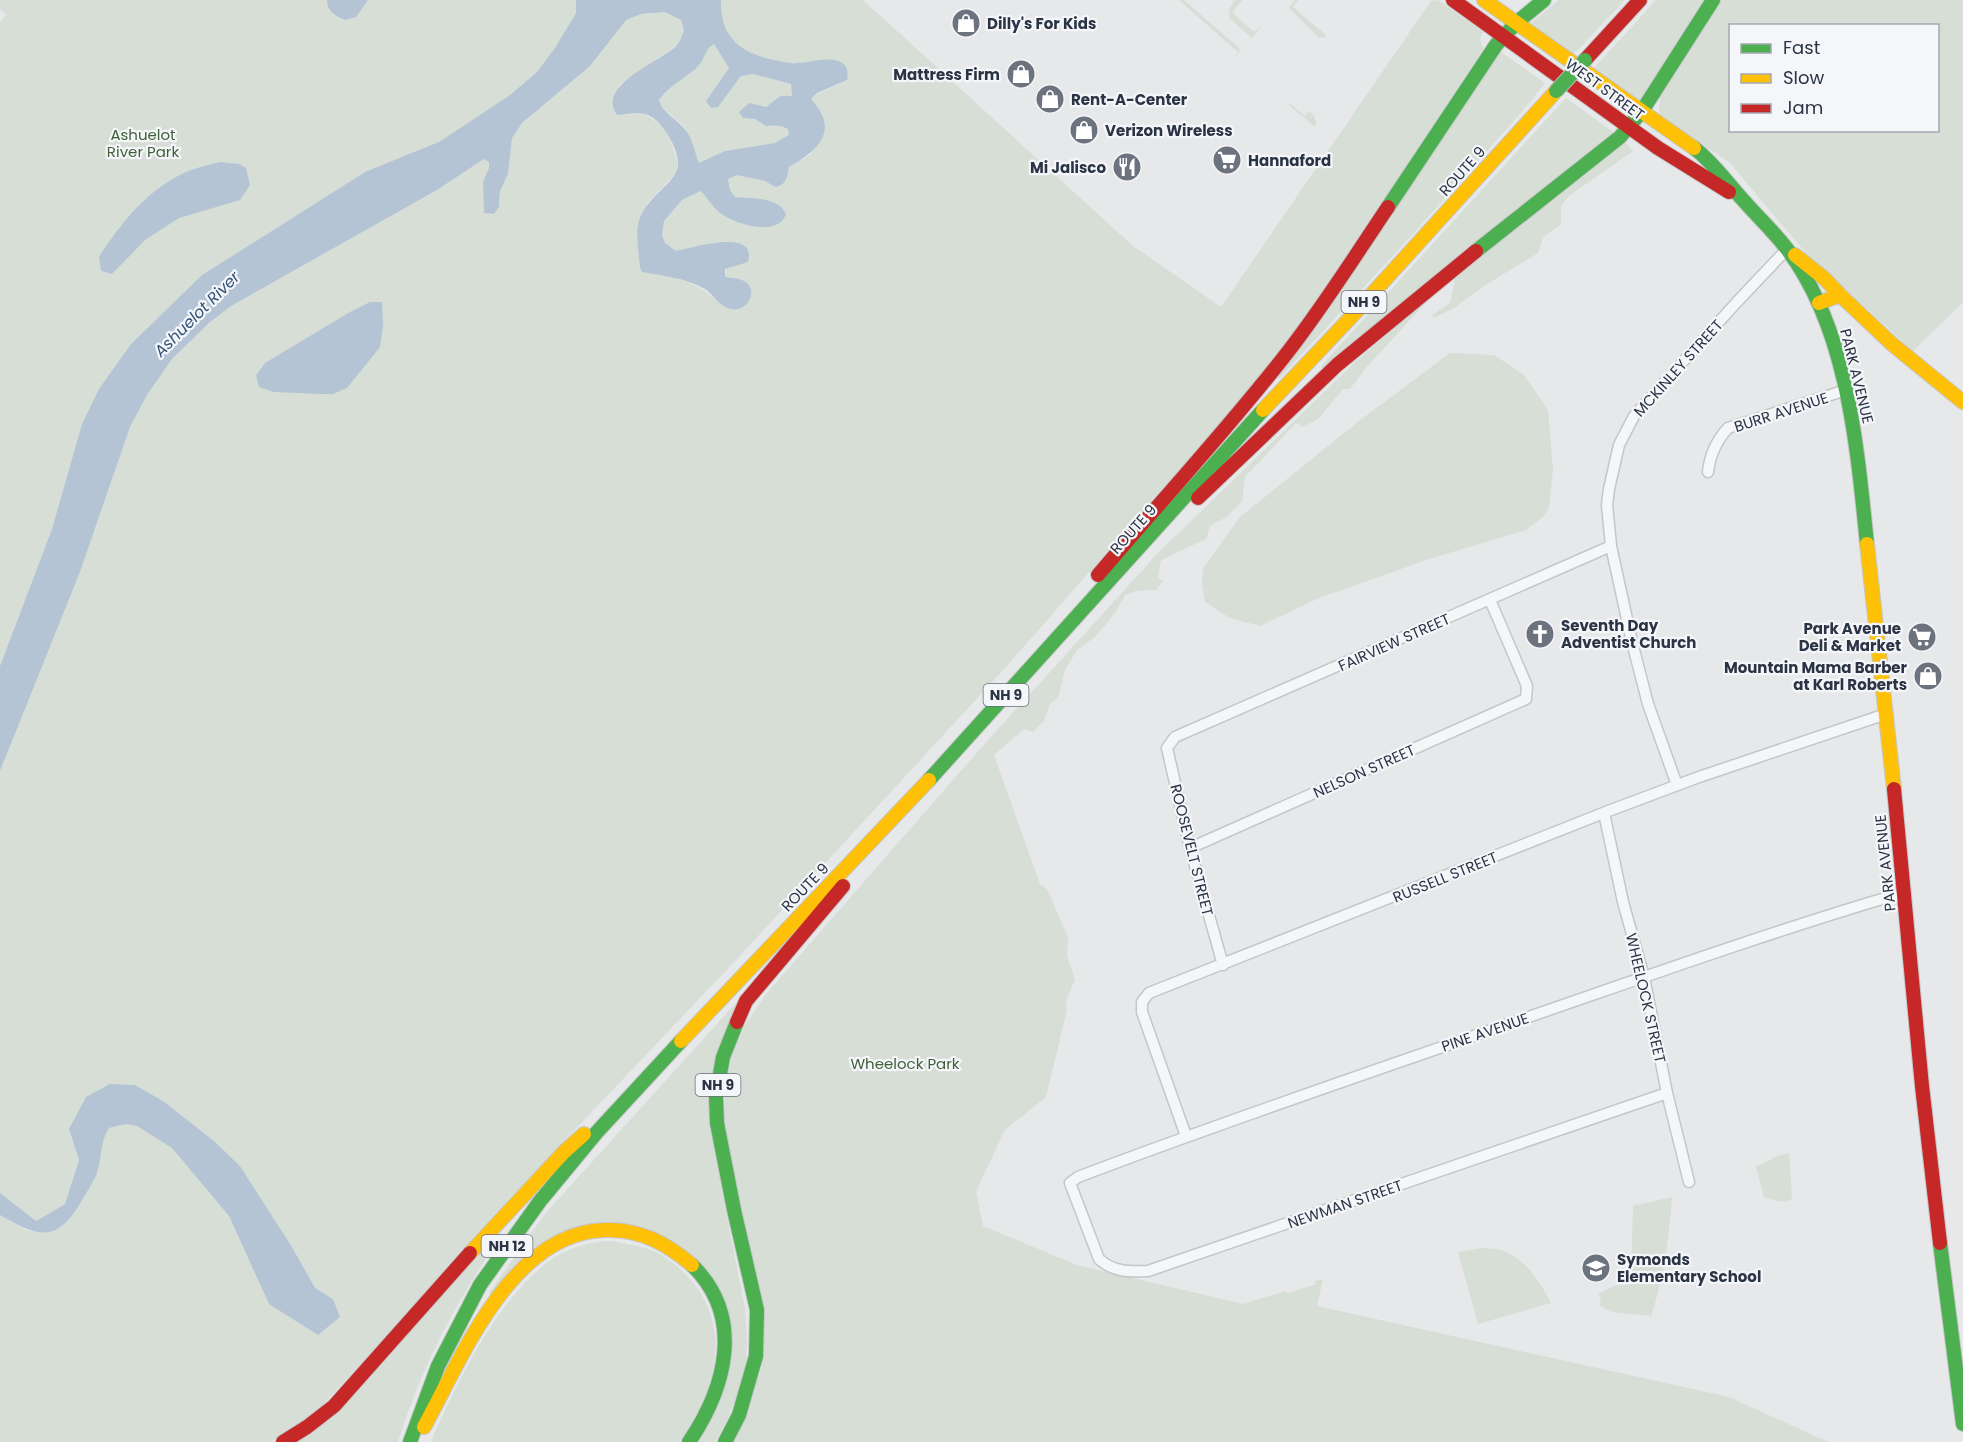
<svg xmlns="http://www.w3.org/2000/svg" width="1963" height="1442" font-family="Poppins,sans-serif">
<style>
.green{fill:#d6ded6;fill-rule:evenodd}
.water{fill:#b4c4d5;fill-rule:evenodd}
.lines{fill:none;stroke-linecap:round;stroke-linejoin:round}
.street-casing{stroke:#c4c6c8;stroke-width:13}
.fast-casing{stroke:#c4c6c8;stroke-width:16}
.slow-casing{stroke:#c4c6c8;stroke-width:16}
.jam-casing{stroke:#c4c6c8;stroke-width:16}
.street{stroke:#f5f6f7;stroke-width:10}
.fast{stroke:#4caf50;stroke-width:14}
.slow{stroke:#ffc107;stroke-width:14}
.jam{stroke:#c62828;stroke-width:14}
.fast-bridge-casing{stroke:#b8bbbf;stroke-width:16;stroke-linecap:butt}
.fast-bridge{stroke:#4caf50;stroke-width:14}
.labels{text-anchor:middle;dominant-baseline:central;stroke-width:4.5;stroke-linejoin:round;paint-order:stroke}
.shield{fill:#f4f6f9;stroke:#676e7b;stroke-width:1.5}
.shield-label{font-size:14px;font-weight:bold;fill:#2b3445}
.poi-label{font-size:15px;font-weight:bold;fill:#2b3445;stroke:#f4f6f9;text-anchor:start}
.street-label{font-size:15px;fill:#2b3445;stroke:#f4f6f9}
.park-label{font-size:15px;fill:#3f6138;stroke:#f4f6f9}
.water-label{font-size:16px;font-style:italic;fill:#34527a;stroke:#f4f6f9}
</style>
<rect width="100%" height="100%" fill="#e6e8ea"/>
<path class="green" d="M0,0H576V13L556,48L538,71L510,95L439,143L365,172L202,275L131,344L82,424L52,529L0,666V23L6,14L0,9Z
M721,0H863L1133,246L1221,307L1431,1L1438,0L1483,32L1480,39L1483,49L1281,354L1005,668L736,960L472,1238L393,1329L314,1414L271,1442H0V1215L26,1230L45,1233L97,1172L103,1137L109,1128L126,1124L137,1126L172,1148L229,1216L269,1304L333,1299L315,1289L292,1247L240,1166L214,1141L163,1101L135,1085L69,1129L79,1160L65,1204L36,1221L0,1193V771L80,572L130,427L147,395L172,359L209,323L231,306L437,190L484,159L489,161V168L483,182L484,212L494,214L499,207L500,191L508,174L512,138L522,123L590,66L625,20L641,14L665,12L681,20L684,32L678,44L619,85L617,115L645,114L662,126L670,138L678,164L677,172L647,204L643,272C684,279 695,280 727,309L743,280L725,277L728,241L676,251L665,243L662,235L664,221L682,200L701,191L719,212L771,201L735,197L730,190L728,179L737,174L765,181L775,187L786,182L789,167L811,154V99L817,94L847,80L835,60C821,61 806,64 792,63C753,60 719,45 721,0Z
M1179,0H1184L1239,48L1240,51L1234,58L1238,52Z
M1235,0H1242L1233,11L1234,14L1254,32L1261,26L1252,38L1230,19L1229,10Z
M1294,0H1298L1293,7L1326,35L1325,38L1318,37L1289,8Z
M1559,0H1625L1573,55L1531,23Z
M1656,0H1709L1643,103L1593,69Z
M1719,0H1963V302L1913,351L1806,253L1729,162L1661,117L1659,111L1660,97ZM1730,26H1938V130H1730Z
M714,44L729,68L706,101L718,107L741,76L753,74L791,84L793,96H780L766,107L743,118L755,119L766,126C775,125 780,125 788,129L790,136L775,143L725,151L699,164C694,150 691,135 681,124C673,115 663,112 659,100C670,84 688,78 700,63C705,56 706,48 714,44Z
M1501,52L1545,83L1520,114L1403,245L1279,379L1278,375Z
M1566,98L1616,134L1324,370L1321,366Z
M1291,104L1305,116L1308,112L1312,113L1316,121L1315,127L1289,105Z
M1626,143L1633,151L1569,196L1561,206V224L1543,237L1538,253L1481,288L1454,308L1434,318L1432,315L1450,303L1455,279L1534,212Z
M1430,298L1365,369L1350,389H1343L1318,419L1302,427L1296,423L1245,477L1242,501L1228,516L1210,526L1206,539L1161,560L1158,578L1163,581L1156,590L1137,591L1125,595L1115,613L1096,636L1077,650L1065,670L1058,698L1050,704L1044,721L1033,732L1024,729L994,755L1040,884L1047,889L1068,937L1067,956L1075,980L1066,1000L1067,1010L1046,1097L1005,1130L976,1191L983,1226L1077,1265L1243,1304L1285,1291L1288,1293L1316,1284L1315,1281L1323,1279L1317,1306L1729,1397L1828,1442H733L762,1368L724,1129L725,1090L732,1056L747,1022L766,994L981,748L1158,553L1355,362Z
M1450,353L1494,355L1524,375L1548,410L1553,470L1549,508L1543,517L1526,530L1429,559L1319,598L1260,626L1230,618L1205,602L1202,584L1203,568L1240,517L1359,421Z
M735,1004L740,1006L727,1034L720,1182L745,1308L747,1341L746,1360L739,1389L728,1418L715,1442H694L707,1421L726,1318L668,1242L585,1229L496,1297L489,1293L544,1215Z
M1789,1153L1792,1199C1783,1204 1774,1200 1764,1197L1756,1167L1777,1156Z
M1672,1197C1669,1237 1664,1278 1651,1316L1612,1312L1599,1305L1601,1297L1598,1294L1617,1285L1631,1284L1633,1206Z
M610,1241C628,1244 647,1246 663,1256C673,1262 683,1272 691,1280C734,1331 714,1393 680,1442H431C456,1383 497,1300 549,1261C567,1248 588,1242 610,1241Z
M489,1247V1254C450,1313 419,1374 398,1442H297L483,1250Z
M1482,1248C1488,1249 1496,1248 1502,1250C1526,1259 1540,1282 1551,1303L1478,1324L1458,1252Z"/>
<path class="water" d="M327,0H368L356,17L345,20C336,16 327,12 327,0Z
M576,0H721C720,37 740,53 774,60C781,61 789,64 797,63C808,63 823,58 834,60C846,62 849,69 847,80L817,93L811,99C814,103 818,107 820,111C836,138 809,155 789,167C787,177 787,185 775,187L765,181L737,175L728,179L730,190L735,197C752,199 778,196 786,214C778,238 735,224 720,213C713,207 707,198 701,191L682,200L664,221L662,235L665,243L676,251C692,248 758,227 748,262L725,269V277C731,278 739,278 744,281C759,289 749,313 730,309C720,307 713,294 705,289C685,278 664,276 642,272L640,267C639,255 635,232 639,221C645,199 671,186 677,170C683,154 662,118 645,114C637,112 625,115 617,115C595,84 662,62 678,44C680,41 682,35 684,31L681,20L665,12L641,14L626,20L590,66L522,123L512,138L508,174L500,191L499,207L494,214L484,213L483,182L489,168V162L484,159L437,190L231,306L209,323L172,359L147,395L130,427L80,572L0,771V666L52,529L82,424L99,389L131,344L202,275L365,172L439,142L510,95L537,72L555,48L576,13ZM714,44L729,68L706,101L711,108L718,107L741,76L753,74L791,84L792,96H780L766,107L749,103L739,112L743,118L755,119L766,126C775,125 780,125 788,129L789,135L775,143L725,151L699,163C695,153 693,141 687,132C678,119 663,114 659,100C670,84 688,78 700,64C705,57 706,48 714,44Z
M220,162L239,164L246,168L250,185L240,200L179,218L145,240L112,274L101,271L99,257C121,223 146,191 184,173C195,168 209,165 220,162Z
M370,302H382L383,326L380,347L347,388L333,394H321L273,392L259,387L256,375L265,363L350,312Z
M110,1084L135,1085L163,1101L214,1141L240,1166L292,1247L315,1288L333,1299L340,1317L318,1335L269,1304L229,1216L172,1148L137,1126L126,1124L109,1128C100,1142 102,1157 97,1173C93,1183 86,1193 81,1202C56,1244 38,1237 0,1215V1193L36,1221L65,1204L79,1160L69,1129L86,1097Z"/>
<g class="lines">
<g class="street-casing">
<path id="street" d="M1708,472C1710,454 1716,441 1728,428L1846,390
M1677,785L1648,704L1632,642L1611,546L1607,505L1609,489L1619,445L1634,416L1736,303L1787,249
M1604,813L1623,902L1644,977L1667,1093L1689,1182
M1190,848L1526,699L1527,686L1490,600
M1223,965L1190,848L1167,748L1175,737L1611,546
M1667,1093L1148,1271C1129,1272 1113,1272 1099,1259L1070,1183L1078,1177C1222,1122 1368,1073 1514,1022C1639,979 1764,934 1892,896L1905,895
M1186,1136L1142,1012V1002L1149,993L1611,810L1699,777L1886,714"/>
</g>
<g class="fast-casing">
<path id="fast" d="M1694,148C1712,161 1729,185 1744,201C1758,217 1774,232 1787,249C1848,329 1857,447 1867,544
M1388,207L1496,45L1516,23L1544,0
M1476,251L1620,137L1642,111L1713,0
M929,780L1263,410
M1940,1243L1963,1424
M410,1442L438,1366L480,1285L540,1201L597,1132L681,1041
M689,1442C726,1387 745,1317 692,1265
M725,1442L739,1415L756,1356L757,1310L734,1210L717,1123L716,1097L723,1057L737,1022"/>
</g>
<g class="slow-casing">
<path id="slow" d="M1484,0L1694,148
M1795,255L1825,279L1840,295
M1819,303L1840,295L1892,344L1963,402
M1263,410L1352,316L1556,91
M1867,544L1894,789
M681,1041L929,780
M470,1253L564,1152L584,1134
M424,1427C462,1358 511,1232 605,1230C640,1229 666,1243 692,1265"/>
</g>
<g class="jam-casing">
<path id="jam" d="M1453,0L1658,148L1729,192
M1585,60L1640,0
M1198,498L1337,365L1476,251
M1098,575C1161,501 1227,430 1287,353C1323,307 1355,256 1388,207
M1894,789L1922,1086L1940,1243
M737,1022L746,1001L843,886
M283,1442L307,1427L334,1406L470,1253"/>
</g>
<use href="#street" class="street"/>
<use href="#fast" class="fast"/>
<use href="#slow" class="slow"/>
<use href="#jam" class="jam"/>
<g class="fast-bridge-casing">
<path id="fast-bridge" d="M1556,91L1585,60"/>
</g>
<use href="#fast-bridge" class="fast-bridge"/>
</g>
<defs>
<g id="shop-disc" transform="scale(1.5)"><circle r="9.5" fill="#6c737f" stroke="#f4f6f9"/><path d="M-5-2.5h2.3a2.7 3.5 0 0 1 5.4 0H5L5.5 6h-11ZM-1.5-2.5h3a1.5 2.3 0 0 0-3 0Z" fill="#fff"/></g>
<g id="supermarket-disc" transform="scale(1.5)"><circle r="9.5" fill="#6c737f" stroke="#f4f6f9"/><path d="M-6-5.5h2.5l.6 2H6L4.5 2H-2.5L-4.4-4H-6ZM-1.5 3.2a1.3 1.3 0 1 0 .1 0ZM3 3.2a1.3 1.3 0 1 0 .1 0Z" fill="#fff"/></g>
<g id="restaurant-disc" transform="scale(1.5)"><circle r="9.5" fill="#6c737f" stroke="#f4f6f9"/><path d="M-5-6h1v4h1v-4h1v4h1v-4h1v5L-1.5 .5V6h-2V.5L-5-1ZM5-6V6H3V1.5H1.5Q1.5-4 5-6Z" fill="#fff"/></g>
<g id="church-disc" transform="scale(1.5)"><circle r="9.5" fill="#6c737f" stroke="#f4f6f9"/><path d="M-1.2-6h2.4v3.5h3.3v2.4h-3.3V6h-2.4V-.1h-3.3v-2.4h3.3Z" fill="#fff"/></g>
<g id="school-disc" transform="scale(1.5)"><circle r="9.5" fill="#6c737f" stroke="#f4f6f9"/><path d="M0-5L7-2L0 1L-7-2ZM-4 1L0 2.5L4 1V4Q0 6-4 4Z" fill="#fff"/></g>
</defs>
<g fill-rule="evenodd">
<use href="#shop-disc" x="966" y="23"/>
<use href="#shop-disc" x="1021" y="74"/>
<use href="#shop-disc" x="1050" y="99"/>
<use href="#shop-disc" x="1084" y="130"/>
<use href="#supermarket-disc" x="1227" y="160"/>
<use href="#restaurant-disc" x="1127" y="167"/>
<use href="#church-disc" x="1540" y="634"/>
<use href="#supermarket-disc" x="1922" y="637"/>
<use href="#shop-disc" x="1928" y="676"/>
<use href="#school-disc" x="1596" y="1268"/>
</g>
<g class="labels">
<g class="shield">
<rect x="1341.5" y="291" width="45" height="22" rx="4.5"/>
<rect x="983.5" y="684" width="45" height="22" rx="4.5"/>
<rect x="695.5" y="1074" width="45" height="22" rx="4.5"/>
<rect x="481.5" y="1235" width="51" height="22" rx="4.5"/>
</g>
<g class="shield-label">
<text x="1364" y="302">NH 9</text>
<text x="1006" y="695">NH 9</text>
<text x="718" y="1085">NH 9</text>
<text x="507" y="1246">NH 12</text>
</g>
<g class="poi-label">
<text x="987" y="23">Dilly's For Kids</text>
<text x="1000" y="74" text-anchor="end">Mattress Firm</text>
<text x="1071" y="99">Rent-A-Center</text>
<text x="1105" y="130">Verizon Wireless</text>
<text x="1248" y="160">Hannaford</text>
<text x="1106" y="167" text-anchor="end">Mi Jalisco</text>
<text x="1561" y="625">Seventh Day<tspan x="1561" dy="17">Adventist Church</tspan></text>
<text x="1901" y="628" text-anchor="end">Park Avenue<tspan x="1901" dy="17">Deli &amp; Market</tspan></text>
<text x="1907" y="667" text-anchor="end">Mountain Mama Barber<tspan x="1907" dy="17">at Karl Roberts</tspan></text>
<text x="1617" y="1259">Symonds<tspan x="1617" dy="17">Elementary School</tspan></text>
</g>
<g class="street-label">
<text transform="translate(1605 89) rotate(36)">WEST STREET</text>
<text transform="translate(1462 171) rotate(-48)">ROUTE 9</text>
<text transform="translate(1678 368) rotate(-48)">MCKINLEY STREET</text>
<text transform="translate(1857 376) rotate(76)">PARK AVENUE</text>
<text transform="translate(1781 412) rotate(-18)">BURR AVENUE</text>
<text transform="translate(1133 529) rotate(-48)">ROUTE 9</text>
<text transform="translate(1394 642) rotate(-24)">FAIRVIEW STREET</text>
<text transform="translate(1364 771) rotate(-24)">NELSON STREET</text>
<text transform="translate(1192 850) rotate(76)">ROOSEVELT STREET</text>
<text transform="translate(1885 863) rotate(-96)">PARK AVENUE</text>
<text transform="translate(1445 877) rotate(-22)">RUSSELL STREET</text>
<text transform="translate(805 887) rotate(-46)">ROUTE 9</text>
<text transform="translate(1646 998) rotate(77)">WHEELOCK STREET</text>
<text transform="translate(1485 1032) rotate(-19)">PINE AVENUE</text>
<text transform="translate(1345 1204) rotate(-19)">NEWMAN STREET</text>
</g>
<g class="park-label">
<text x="143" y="134">Ashuelot<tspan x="143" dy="17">River Park</tspan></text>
<text x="905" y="1063">Wheelock Park</text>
</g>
<g class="water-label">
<text transform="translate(197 314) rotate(-45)">Ashuelot River</text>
</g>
</g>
<rect x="1729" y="24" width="210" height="108" fill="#f4f6f9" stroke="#a4a8b1" stroke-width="1.5"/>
<rect x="1741" y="44" width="30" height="9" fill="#4caf50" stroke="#a4a8b1" stroke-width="1.5"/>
<text x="1783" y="54" font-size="18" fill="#2b3445">Fast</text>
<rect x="1741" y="74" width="30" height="9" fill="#ffc107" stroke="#a4a8b1" stroke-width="1.5"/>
<text x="1783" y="84" font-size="18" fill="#2b3445">Slow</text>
<rect x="1741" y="104" width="30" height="9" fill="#c62828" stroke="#a4a8b1" stroke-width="1.5"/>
<text x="1783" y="114" font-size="18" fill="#2b3445">Jam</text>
</svg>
